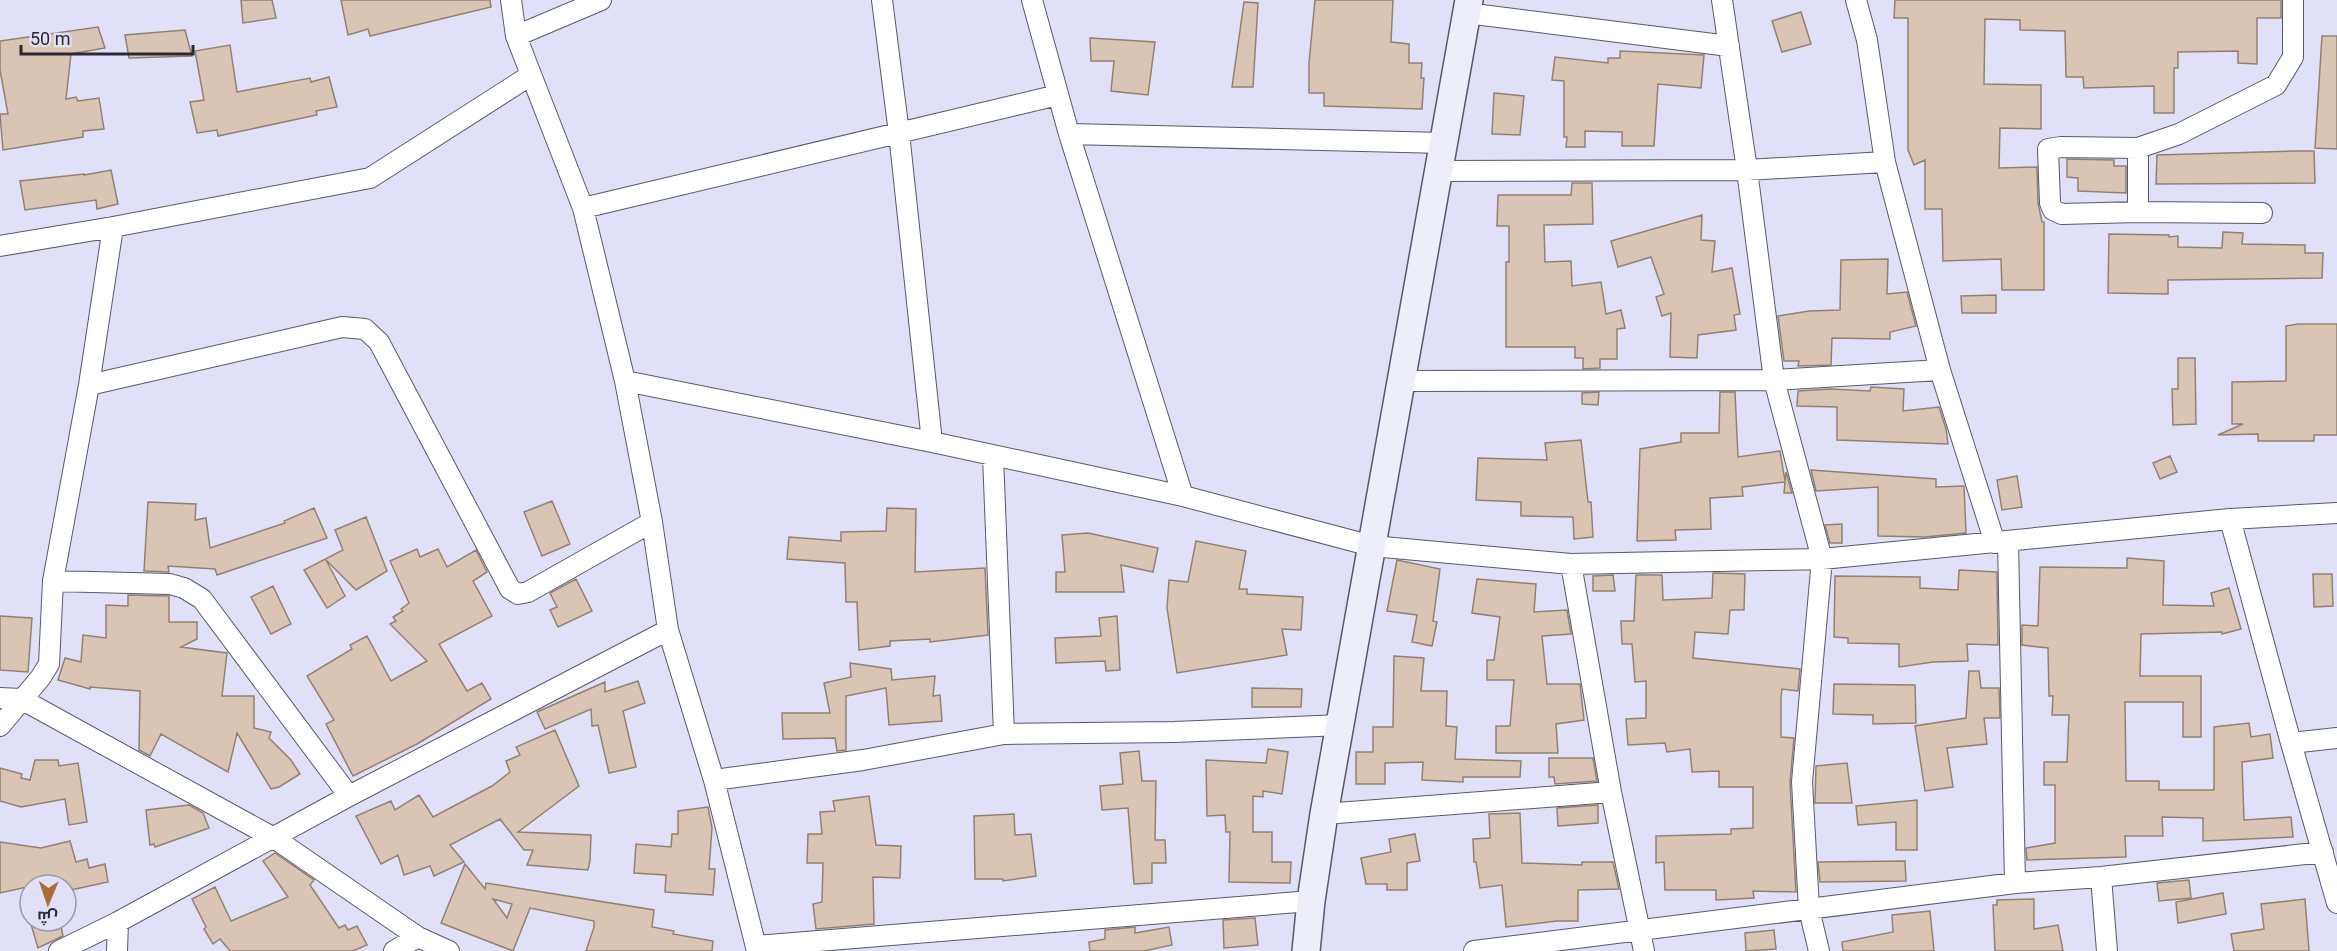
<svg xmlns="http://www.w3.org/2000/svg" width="2337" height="951" font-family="Roboto,Cairo,sans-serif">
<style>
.building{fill:#dac5b5;stroke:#948071;stroke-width:1.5;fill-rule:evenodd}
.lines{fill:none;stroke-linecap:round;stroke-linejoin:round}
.street-casing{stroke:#58586c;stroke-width:22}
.secondary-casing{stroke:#58586c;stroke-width:30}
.street{stroke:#fff;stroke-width:20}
.secondary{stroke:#eeeefb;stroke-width:27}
</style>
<rect width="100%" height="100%" fill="#e0e1f9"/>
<path class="building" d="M241,0H272L276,18L243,23Z
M341,0H490L491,7L370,36L368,29L348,35Z
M1315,0H1393L1391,42L1409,44V63H1422L1421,78H1424L1422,109L1324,106V93H1309V63Z
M1895,0H2281V18H2257V64L2238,63V51L2178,52V68H2174V113H2154V86L2084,88L2083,77H2066L2065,31L2020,30V20L1985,19L1984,84L2041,85V129L2000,128L1999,168L2037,167L2038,203L2042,222H2044V290H2002L2001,259L1943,261L1942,209H1925V160L1914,165L1908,150V18H1894Z
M1244,2L1258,3L1253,87H1232Z
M1801,12L1811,44L1782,52L1772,21Z
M98,27L105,48L71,54L66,99L76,97L78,101L99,98L104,129L83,131V137L3,150L0,114H8L0,70V41Z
M185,30L192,56L129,58L125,35Z
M2322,36H2337V149L2315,148Z
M1090,38L1155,42L1148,95L1111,91L1114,61H1091Z
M230,45L237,92L310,78L311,82L329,77L337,107L316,111L317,115L218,136L217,130L197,133L190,102L204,100L195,51Z
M1620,51L1704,55L1701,88L1658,84L1654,146H1622V132L1585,131V147H1566L1567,137H1564V81L1552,80L1555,57L1608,63V58H1620Z
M1494,93L1524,96L1520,135L1492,134Z
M2295,151H2314L2315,183L2156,184L2157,155Z
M2067,159L2114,160V166H2126V193L2078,191V178L2067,177Z
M111,170L118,204L97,209L96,200L25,210L20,181L84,174V175Z
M1572,183H1592L1593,224L1544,225L1545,262L1571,261L1572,286L1601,282L1606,314L1621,310L1625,328L1617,329V359H1600V368L1583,369V358H1575V347H1506V262H1509V226H1497L1498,195H1571Z
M1702,215L1701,240L1715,241L1712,272L1732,268L1740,314L1734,315L1736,330L1698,335L1697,358L1670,357L1671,313L1662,316L1656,297L1664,294L1651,257L1618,267L1611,241Z
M2223,232L2243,233L2242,244L2305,245V253H2323L2322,278L2168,280V294L2108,293L2109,234L2169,235V237L2178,236V247L2222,248Z
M1888,259L1887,294L1907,292L1916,326L1890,332V339L1832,338L1831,365L1798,366L1799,361H1784L1778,316L1809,311L1840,310L1841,260Z
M1996,295V313H1962L1961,296Z
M2298,324H2337V435H2314V441H2258V434L2218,435L2243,424H2232V382L2286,381V326Z
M2178,358H2195L2196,424L2173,425L2172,389H2178Z
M1871,387L1904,389L1903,411L1939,407L1946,429L1948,444L1837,440V407L1797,406L1798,391L1830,389L1870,391Z
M1599,392L1598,405L1582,404V393Z
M1720,392H1735L1738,457L1780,451L1785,481L1786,472L1792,493H1784L1785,482L1742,487L1743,496L1710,498L1711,529L1675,530L1676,540L1637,541L1640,449L1681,442V433H1719Z
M1581,440L1588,502H1591L1593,537L1574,539L1573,517L1521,516V502L1476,500L1478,458L1547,460L1545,443Z
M2170,456L2177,472L2160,479L2153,463Z
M1811,470L1936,479V487L1964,486L1966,533L1925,537L1878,536V487L1816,491Z
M2017,476L2022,507L2002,510L1997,480Z
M552,501L570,544L542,556L524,512Z
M148,502L196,504L195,520L206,518L210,548L285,523L284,521L314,508L327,538L217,575L215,569L168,566L169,572L144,571Z
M887,508L916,509L915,572L985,568L988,635L930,642V639L890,641V646L859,650L857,602H846L845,563L787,559L789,537L841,541V532L886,531Z
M366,517L387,571L356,590L326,560L345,596L327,608L304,570L343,550L335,530Z
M1842,524V543H1830L1825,525Z
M1088,533L1158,548L1153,572L1121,565L1124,592H1056V572H1065L1062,535Z
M1196,541L1246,551L1239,589H1247V594L1303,597L1301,630L1282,629L1287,655L1177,673L1167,608L1169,580L1188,582Z
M417,549L420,557L438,549L447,567L476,550L487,572L473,581L492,616L439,644L467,691L482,683L491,699L417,744L353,776L326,724L334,720L307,676L352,649L350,645L367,636L391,681L427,661L390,624L396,621L393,617L403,611L401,609L409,603L390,561Z
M2127,558L2164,561L2163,605L2214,606L2211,593L2229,588L2241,629L2222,634V632L2141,634L2140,676H2201V737H2183V702H2125L2126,781H2159V790H2214V727L2249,723L2251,737L2270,734L2273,758L2242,762L2244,820L2291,817L2293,837L2203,841V818L2162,817L2163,836H2125L2126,857L2027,860L2026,848L2055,843V785H2044V762H2067L2069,715H2052L2053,696H2049L2048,648L2022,645V625L2038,626L2040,567L2127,568Z
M1397,560L1440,569L1433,621L1437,622L1432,646L1412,642L1417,615L1387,611Z
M1959,570L1997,572L1998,645L1967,644L1968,661L1933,662L1899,667V644L1848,643V638L1834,637L1835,576L1920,577V588L1958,590Z
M1713,573L1745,574L1744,610H1730L1728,634L1695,632L1693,658L1800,669L1798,691L1782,689L1781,697V737L1794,738L1790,783L1796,892L1753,891L1754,898L1716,900V890H1665L1664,862L1656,863V836L1731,834V829L1753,828V787H1719V771L1692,772L1690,749L1667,752L1665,743L1628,745L1626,719L1646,718V681L1635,682L1632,644H1622L1621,621H1634L1636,575H1662L1663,600L1712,598Z
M2313,574H2332L2333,606L2314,607Z
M1613,575L1615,591H1593V576Z
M576,579L592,611L558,627L550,610L557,607L550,593Z
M1477,579L1536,584L1534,612L1567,610L1571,634L1542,636L1547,684H1580L1584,720L1556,724L1558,753H1496V726H1510L1514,680H1487V660H1494L1500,617L1472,613Z
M273,586L291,624L271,634L251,597Z
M128,595L169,596V622H197V639L181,647L227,653L222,696H254V728L271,732L269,738L291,760L300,774L279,787L271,789L237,733L228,772L161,734L150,756L139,750L140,691L90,687V689L58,680L65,658L81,662L83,635L106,638V605L128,606Z
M0,616L32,618L28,672L0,670Z
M1117,616L1120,670L1106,671L1105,661L1056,663L1055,638L1101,636L1099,618Z
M1394,656L1424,658L1421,691H1447L1446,726L1457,727L1455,759L1521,761L1520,777H1463V782L1422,780L1423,762L1385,763V784H1356V752H1373V727H1393Z
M850,663L891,669L892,680L935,676L933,696L940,695L942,721L889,725L886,688L846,696V750L837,751L835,738L783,739L782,713H830L824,683L851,677Z
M1969,671H1979L1981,688H1999L2000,718H1984L1987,744L1947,748L1953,787L1925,791L1915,726L1966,718Z
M638,681L645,703L623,711L636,767L609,773L598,725L592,726L591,709L545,729L537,712L605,682V692Z
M1834,684L1915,685L1916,723L1873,724V715L1833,714Z
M1252,688L1302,689L1301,707H1252Z
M555,730L579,786L518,832L591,835L590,861L588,870L527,865L533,850H524L500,819L450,845L464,862L434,876L430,866L404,875L398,855L381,864L356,816L391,801L395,810L419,795L433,817L492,786L510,772L506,761L520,755L516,747Z
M1268,749L1288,752L1282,794L1263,791V797L1253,796V832H1272V862H1291L1290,883L1229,882L1230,832H1226L1225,815L1207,816L1206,760L1266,763Z
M1139,751L1142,781H1156L1155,840H1165L1166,863H1152V883L1134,884L1128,808L1102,810L1100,786L1123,784L1120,753Z
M1549,758H1593L1597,781L1555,784L1554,777H1549Z
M35,760H58L59,766L78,763L87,822L69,825L65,799L21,807L0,801V768L22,774L21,778L30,780Z
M1847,763L1852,803H1815L1816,766Z
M869,796L876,845L901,846L900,878L873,877L874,924L816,929L813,904L822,902L823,863H807L808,834H822L820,812L835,811L833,801Z
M1917,800V850H1896V822L1858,825L1856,806Z
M189,805L203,813L209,828L155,847L154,844L150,845L146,810Z
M1598,805V823L1558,826L1557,808Z
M708,807L712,828L709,869H715L713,895L665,892L666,875L634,873L636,844L671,847L672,834H678V811Z
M1520,813L1522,863L1582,865V862H1613L1619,889L1578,890V921H1557L1506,927L1502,885L1480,888L1476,862H1474L1473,839L1490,838L1489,814Z
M1014,814L1015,835L1031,834L1036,876L1003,881V879H975L974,816Z
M1415,834L1420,861L1407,863V890H1387V884H1366L1361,858L1391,852L1389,839Z
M70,841L76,862L87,859L89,868L105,864L108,882L66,891V885H55L54,881L0,893V842L41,848Z
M275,853L314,880L310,885L339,928L345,925L348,930L357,926L367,945L353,951H230L220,939L213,944L204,929L206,927L192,899L215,887L231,921L288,897L263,861Z
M1905,861L1906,881L1820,882L1818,862Z
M465,864L485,889L486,883L654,910L652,927L674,931L673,934L713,941L712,951H586L594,927V921L530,908L513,951L441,923ZM493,899L512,904L507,918Z
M2189,880L2191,898L2159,901L2157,883Z
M2223,893L2226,914L2178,923L2176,902Z
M2034,899V929L2058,925L2063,951H1995L1993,905H1997V900Z
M2305,899L2309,951H2234L2231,934L2264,929L2261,904Z
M1930,911L1934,951H1843L1842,942L1893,932L1892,915Z
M1255,918L1258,945L1224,948L1223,920Z
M30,921H60L63,936L38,948Z
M1135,927V933L1169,927L1172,945L1144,951H1090L1089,942L1105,939V930Z
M1774,930L1776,949L1746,951L1745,933Z"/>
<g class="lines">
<g class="street-casing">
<path id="street" d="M511,0L516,36L583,208L625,381L652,522L668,630L714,780L757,951
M882,0L899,133L932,442
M1032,0L1069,134L1183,496
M1722,0L1747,170L1774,380L1822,559L1802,782L1809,909L1819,951
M1856,0L1867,40L1885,162L1940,370L1995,543
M1466,13L1729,46
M516,36L601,0
M1069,134L1444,143
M2138,148V212
M1439,171L1747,170L1885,162
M583,208L1058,95
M2262,213L2138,212L2062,214L2053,210L2050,203L2048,149L2061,147L2138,148L2179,134L2276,85L2293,57V0
M0,246L113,227L370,178L531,75
M625,381L932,442L1183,496L1372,546L1571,564L1822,559L2230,519L2337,513
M1400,381L1774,380L1940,370
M89,385L342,327L365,329L379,342L510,589L518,594L528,592L652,522
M993,456L1004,734
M2230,519L2291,743L2337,903
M2008,542L2015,883
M1571,564L1611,792L1644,951
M53,581L170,584L184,588L202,599L349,796
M0,698L21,699L274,838L418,937L449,951
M0,726L41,677L49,664L53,581L89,385L113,227
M2291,743L2337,738
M714,780L863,760L1004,734L1174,732L1341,725
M1324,814L1611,792
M2101,877L2107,951
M756,946L1311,901
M59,951L118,922L349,796L668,630
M117,951L118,922
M394,951L418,937
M1474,951L2015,883L2101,877L2323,852"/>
</g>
<g class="secondary-casing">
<path id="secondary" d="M1306,951L1311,901L1324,814L1469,0"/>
</g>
<use href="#street" class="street"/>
<use href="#secondary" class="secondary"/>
</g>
<g transform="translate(48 903) rotate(182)"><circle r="28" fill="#e0e1f9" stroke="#9798aa" stroke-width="1.5"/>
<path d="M0-4.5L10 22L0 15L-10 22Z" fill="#ad6c36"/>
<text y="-9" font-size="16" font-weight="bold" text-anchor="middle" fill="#2a2a33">ش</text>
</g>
<path d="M21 45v9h172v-9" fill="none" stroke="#2a2a33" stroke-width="3"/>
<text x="30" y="45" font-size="18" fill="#2a2a33" stroke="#e0e1f9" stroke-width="4.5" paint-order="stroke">50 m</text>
</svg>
